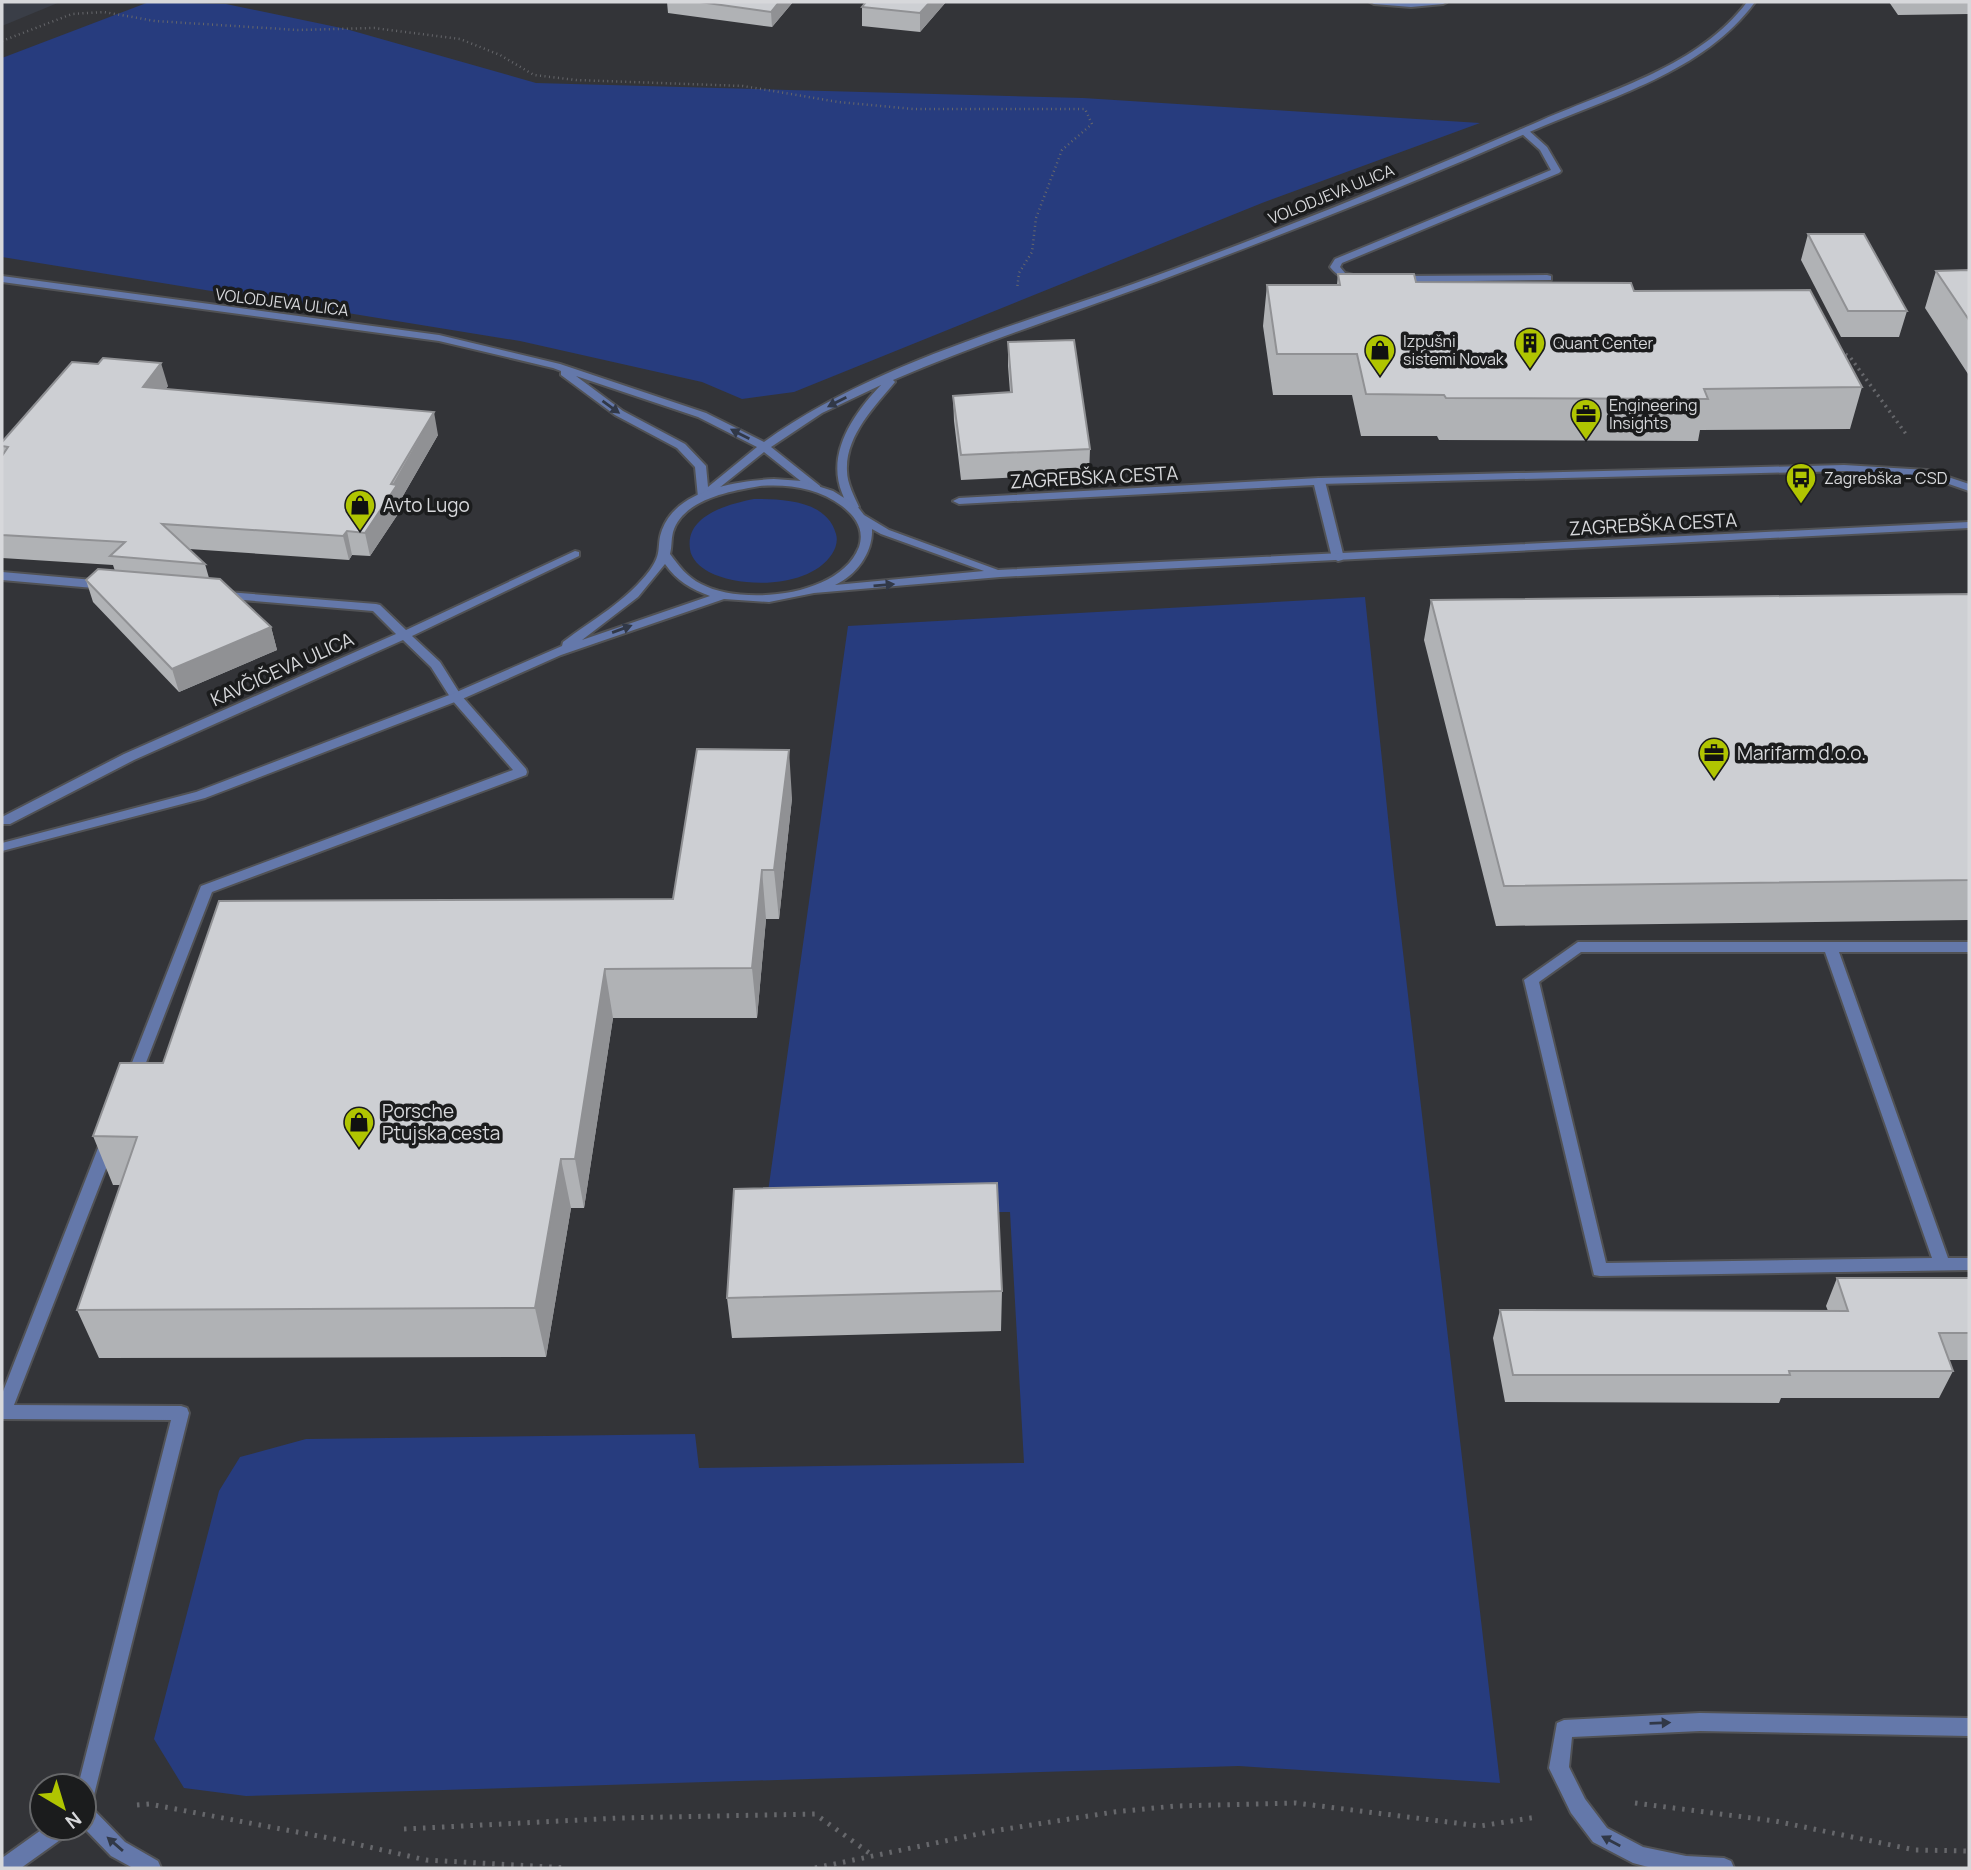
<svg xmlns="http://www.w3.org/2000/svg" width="1971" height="1870" font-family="Manrope,sans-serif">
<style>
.built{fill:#3a3e47}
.green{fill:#273c7e}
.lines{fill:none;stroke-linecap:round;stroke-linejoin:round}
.service-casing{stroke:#515255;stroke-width:4}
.minor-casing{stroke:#515255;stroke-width:4}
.tertiary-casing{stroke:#515255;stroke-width:4}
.path-far2{stroke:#66676b;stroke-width:2.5;stroke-dasharray:1 3.5;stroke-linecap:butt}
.path-far1{stroke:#66676b;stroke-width:3.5;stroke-dasharray:2 4.5;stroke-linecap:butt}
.path{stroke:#66676b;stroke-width:5;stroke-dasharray:2.5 7;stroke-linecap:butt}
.service{fill:#6478aa;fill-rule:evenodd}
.minor{fill:#6478aa;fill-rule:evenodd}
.tertiary{fill:#6478aa;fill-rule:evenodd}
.wall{fill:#b0b2b5}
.shaded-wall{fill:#909194}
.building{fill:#cdcfd3;stroke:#909194;stroke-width:2}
.oneway{fill:#313847}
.labels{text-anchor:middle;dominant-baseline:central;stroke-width:7;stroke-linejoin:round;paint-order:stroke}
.far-street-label{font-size:16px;fill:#d7d8db;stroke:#1b1c1d}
.far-poi-label{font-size:16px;fill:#d7d8db;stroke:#1b1c1d;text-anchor:start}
.street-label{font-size:19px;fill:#d7d8db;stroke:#1b1c1d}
.poi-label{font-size:19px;fill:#d7d8db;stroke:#1b1c1d;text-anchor:start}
</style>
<rect width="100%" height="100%" fill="#333438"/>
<path class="built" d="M2,2H60L2,26Z"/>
<path class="green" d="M149,2L226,4L346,29L536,83L1083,98L1480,123L1262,203L794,392L742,399L702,382L520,341L2,257V58Z
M754,499C782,499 827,500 836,534C838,540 836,548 832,554C810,588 742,589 709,572C700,567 691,559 690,549C685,515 729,504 754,499Z
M1365,597L1394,875L1500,1783L1239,1766L246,1796L184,1788L154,1739L219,1491L240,1457L306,1439L695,1434L699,1468L1024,1463L1010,1212L765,1213L848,626Z"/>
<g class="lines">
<g class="service-casing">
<path id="service" d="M1521,129H1527L1547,147L1561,171L1559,173L1342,263L1340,267L1345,273L1361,277V281C1348,282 1338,277 1330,267L1335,259L1551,170L1540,150L1521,133Z
M1547,275L1551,276V280L1398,282L1393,279L1398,276Z
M1844,465L1927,470L1969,484V491L1926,476L1844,471L1319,484L1313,481L1319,478Z
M456,693L460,694L526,769L527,772L526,775L212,892L140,1078L138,1082H128L126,1078L201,886L513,770L452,700L450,697L452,694Z
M1578,942H1969V952H1839L1948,1258H1969V1270L1600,1276L1594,1275L1524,980ZM1581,952H1825L1932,1258L1606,1263L1539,982Z
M108,1137L113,1139L116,1143L14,1405L181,1406L187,1408L189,1413L91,1807L125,1842L158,1861L161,1868H133L111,1856L84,1828V1786H78L171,1420L2,1419V1394L100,1143L103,1139Z
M1700,1713L1969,1718V1736L1700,1731L1572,1737L1569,1767L1585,1799L1607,1828L1643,1847L1686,1856L1724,1858L1731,1861L1734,1868H1652L1633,1863L1593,1842L1571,1813L1549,1768L1557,1723L1564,1720Z
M44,1828H70L67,1835L21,1868H2V1858Z"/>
</g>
<g class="minor-casing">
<path id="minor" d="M1370,2H1447L1443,4L1411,7L1374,4Z
M1747,2H1755C1704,72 1610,97 1534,130C1410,185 1283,234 1156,282C1068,314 979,343 893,380L895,382C875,406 845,436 847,471C847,483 854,496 859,507L853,510C846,507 845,500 842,493C826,453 854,413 881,385L822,413L771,447L820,486V490H812L764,452L704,500L698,497L695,467L677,448L615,415L561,375V371L553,368L439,341L2,282V276L439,335L560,364L706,413L764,442C869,366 1011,327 1133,284C1271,234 1407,179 1542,120C1613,89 1699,66 1747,2ZM576,376L698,417L757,447L708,487L706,466L685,444L623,411Z
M1319,478L1325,481L1344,558L1342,560L1338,561L1332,558L1314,485L959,504L953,501L959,498Z
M575,551L579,552V556L412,636L440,662L462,697L460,700H452L431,667L403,640L134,760L10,824H2V817L124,754L396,634L373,611L219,598L213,594L215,591L376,604L380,605L406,630Z
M2,572L105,581L111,585L105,589L2,580Z"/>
</g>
<g class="tertiary-casing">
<path id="tertiary" d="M774,479L802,481L833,491L857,506L864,515L889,530L998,570L1969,522V528L1000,577L814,593L769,602L724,599L561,655L460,700L205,798L2,851V843L196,792L452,694L562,646L563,642C592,620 627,601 650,570C663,552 656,546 662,530C677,489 737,481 774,479ZM760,486C789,484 818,488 842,506C855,516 865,529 859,547C840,597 742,606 701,584C687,577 679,566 670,554C672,547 671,539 673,532C683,499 731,491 760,486ZM872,529L881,534L984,571L835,585C857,575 873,552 872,529ZM665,564C677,581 691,589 710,596L582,640L638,597Z"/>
</g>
<path class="path-far2" d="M2,41L72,14L104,12L155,21L298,30L374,28L460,39L500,55L534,75L576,80L743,86L838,102L913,109H1085L1092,124L1062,150L1036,218L1032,252L1019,273L1017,289"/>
<path class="path-far1" d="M1840,351L1850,357L1906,434"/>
<path class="path" d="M1635,1803L1775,1821L1915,1850L1969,1851
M137,1805L149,1804L334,1839L426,1860L568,1868
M404,1829L619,1818L815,1814L872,1855
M815,1868L993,1831L1114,1812L1175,1806L1296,1803L1480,1826L1537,1817"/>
<use href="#service" class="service"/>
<use href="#minor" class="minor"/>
<use href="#tertiary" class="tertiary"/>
</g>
<path class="wall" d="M667,2H793L772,27L668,13Z
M946,2L920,32L862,26V7Z
M1889,2H1969V14L1898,15Z
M1808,234L1907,311L1899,337H1841L1801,260Z
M1969,270V374H1968L1925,308L1936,271Z
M1338,274L1416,282L1634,291L1862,387L1850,429L1700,430L1698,441L1439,440L1437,436H1361L1352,395H1273L1263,326L1267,285H1337Z
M1008,342L1090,449L1089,474L961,480L954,421L953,396L1010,392L1008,366Z
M98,364L168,386L165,389L438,435L400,501L402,508L370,556L352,555L349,560L189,549L205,564L209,578L271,627L277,650L179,692L93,602L86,580L115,571L113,565L2,558V442Z
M1969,594V920L1496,926L1424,640L1431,600Z
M792,798L779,919H766L757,1018H613L584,1208H571L546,1357L99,1358L77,1310L120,1185H113L93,1136L163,1063L673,899Z
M1837,1278H1969V1360H1949L1953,1371L1939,1398H1781L1779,1403L1505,1402L1493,1338L1500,1310L1828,1311L1826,1306Z
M1002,1291L1001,1331L732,1338L727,1298Z"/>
<path class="shaded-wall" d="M779,2H793L772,27L771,12Z
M930,2H946L920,32V13Z
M161,363L168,386L149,410L143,387Z
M434,412L438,435L400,501L402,508L370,556L365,533Z
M347,531L352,555L349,560L343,536Z
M271,627L277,650L179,692L172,669Z
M789,750L792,798L779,919L774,870Z
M762,870L766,919L757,1018L752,968Z
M605,969L613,1018L584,1208L575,1159Z
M561,1159L571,1208L546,1357L535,1308Z"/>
<path class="building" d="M700,2H779L771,12Z
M866,2H930L920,13L862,7Z
M1808,234H1864L1907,311H1848Z
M1969,270V320L1936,271Z
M1338,274H1414L1416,282L1631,283L1634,291L1810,290L1862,387L1704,389L1708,399L1446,398L1444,395L1366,394L1357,354H1277L1267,285H1340Z
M1074,340L1090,449L961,455L953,396L1012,392L1008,342Z
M103,358L161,363L143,387L434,412L391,484L397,485L365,533L347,531L343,536L162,524L205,564L110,556L125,542L2,535V456L8,447L2,446V442L72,362L98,364Z
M98,569L220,579L271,627L172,669L86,580Z
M1969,594V880L1504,886L1431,600Z
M697,749L789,750L774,870H762L752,968L605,969L575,1159H561L535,1308L77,1310L137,1137L93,1136L120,1063H163L219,901L673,899Z
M997,1183L1002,1291L727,1298L734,1189Z
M1837,1278H1969V1333H1939L1953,1371H1789L1790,1375H1513L1500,1310L1848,1311Z"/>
<defs><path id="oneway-solid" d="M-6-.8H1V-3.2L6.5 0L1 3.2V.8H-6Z" transform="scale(1.75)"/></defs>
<g class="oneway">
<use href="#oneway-solid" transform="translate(837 402) rotate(153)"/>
<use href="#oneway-solid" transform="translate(611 407) rotate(36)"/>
<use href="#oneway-solid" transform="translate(740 434) rotate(-153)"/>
<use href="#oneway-solid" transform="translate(884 585) rotate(-5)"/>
<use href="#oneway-solid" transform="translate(622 629) rotate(-20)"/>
<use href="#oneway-solid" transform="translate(1660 1723) rotate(-2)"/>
<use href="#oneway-solid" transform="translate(1611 1841) rotate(-152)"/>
<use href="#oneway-solid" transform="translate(115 1844) rotate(-139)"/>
</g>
<defs>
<g id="building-pin" transform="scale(1.575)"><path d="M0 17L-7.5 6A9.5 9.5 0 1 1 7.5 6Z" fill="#b0c501" stroke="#1b1c1d"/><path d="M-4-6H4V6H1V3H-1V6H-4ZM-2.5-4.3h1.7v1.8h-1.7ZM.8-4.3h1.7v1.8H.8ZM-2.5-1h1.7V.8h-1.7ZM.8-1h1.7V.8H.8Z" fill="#111"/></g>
<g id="shop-pin" transform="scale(1.575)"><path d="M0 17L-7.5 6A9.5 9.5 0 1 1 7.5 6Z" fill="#b0c501" stroke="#1b1c1d"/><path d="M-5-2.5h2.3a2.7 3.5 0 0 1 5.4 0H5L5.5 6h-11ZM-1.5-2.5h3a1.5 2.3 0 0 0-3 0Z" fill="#111"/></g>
<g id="office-pin" transform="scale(1.575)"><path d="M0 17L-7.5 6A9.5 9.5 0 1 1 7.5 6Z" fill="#b0c501" stroke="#1b1c1d"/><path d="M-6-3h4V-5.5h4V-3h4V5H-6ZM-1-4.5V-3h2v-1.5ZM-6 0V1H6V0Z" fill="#111"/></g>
<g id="bus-pin" transform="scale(1.575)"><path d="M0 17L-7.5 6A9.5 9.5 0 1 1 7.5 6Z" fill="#b0c501" stroke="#1b1c1d"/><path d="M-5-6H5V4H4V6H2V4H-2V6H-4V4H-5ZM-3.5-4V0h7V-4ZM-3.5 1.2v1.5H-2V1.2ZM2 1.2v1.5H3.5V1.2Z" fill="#111"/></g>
</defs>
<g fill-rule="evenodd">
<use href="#building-pin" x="1530" y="343"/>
<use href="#shop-pin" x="1380" y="350"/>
<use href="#office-pin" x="1586" y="414"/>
<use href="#bus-pin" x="1801" y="478"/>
<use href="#shop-pin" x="360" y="505"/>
<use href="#office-pin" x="1714" y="753"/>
<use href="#shop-pin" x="359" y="1122"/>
</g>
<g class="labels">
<g class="far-street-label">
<text transform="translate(1331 194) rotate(-22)">VOLODJEVA ULICA</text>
<text transform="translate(282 302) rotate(7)">VOLODJEVA ULICA</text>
</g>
<g class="far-poi-label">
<text x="1403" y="341">Izpušni<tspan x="1403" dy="18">sistemi Novak</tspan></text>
<text x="1553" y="343">Quant Center</text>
<text x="1609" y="405">Engineering<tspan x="1609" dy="18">Insights</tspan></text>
<text x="1824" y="478">Zagrebška - CSD</text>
</g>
<g class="street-label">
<text transform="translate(1094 477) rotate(-3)">ZAGREBŠKA CESTA</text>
<text transform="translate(1653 524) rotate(-3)">ZAGREBŠKA CESTA</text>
<text transform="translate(282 669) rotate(-24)">KAVČIČEVA ULICA</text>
</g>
<g class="poi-label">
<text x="383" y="505">Avto Lugo</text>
<text x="1737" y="753">Marifarm d.o.o.</text>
<text x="382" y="1111">Porsche<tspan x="382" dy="22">Ptujska cesta</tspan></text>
</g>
</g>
<rect width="1971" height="1870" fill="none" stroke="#d7d8db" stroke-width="7"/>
<g transform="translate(63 1807) rotate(142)"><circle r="33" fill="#1b1c1d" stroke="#666769" stroke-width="2"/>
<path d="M0-5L12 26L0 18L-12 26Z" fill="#b0c501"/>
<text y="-10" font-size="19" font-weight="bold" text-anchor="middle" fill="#d7d8db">N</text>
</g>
</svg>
